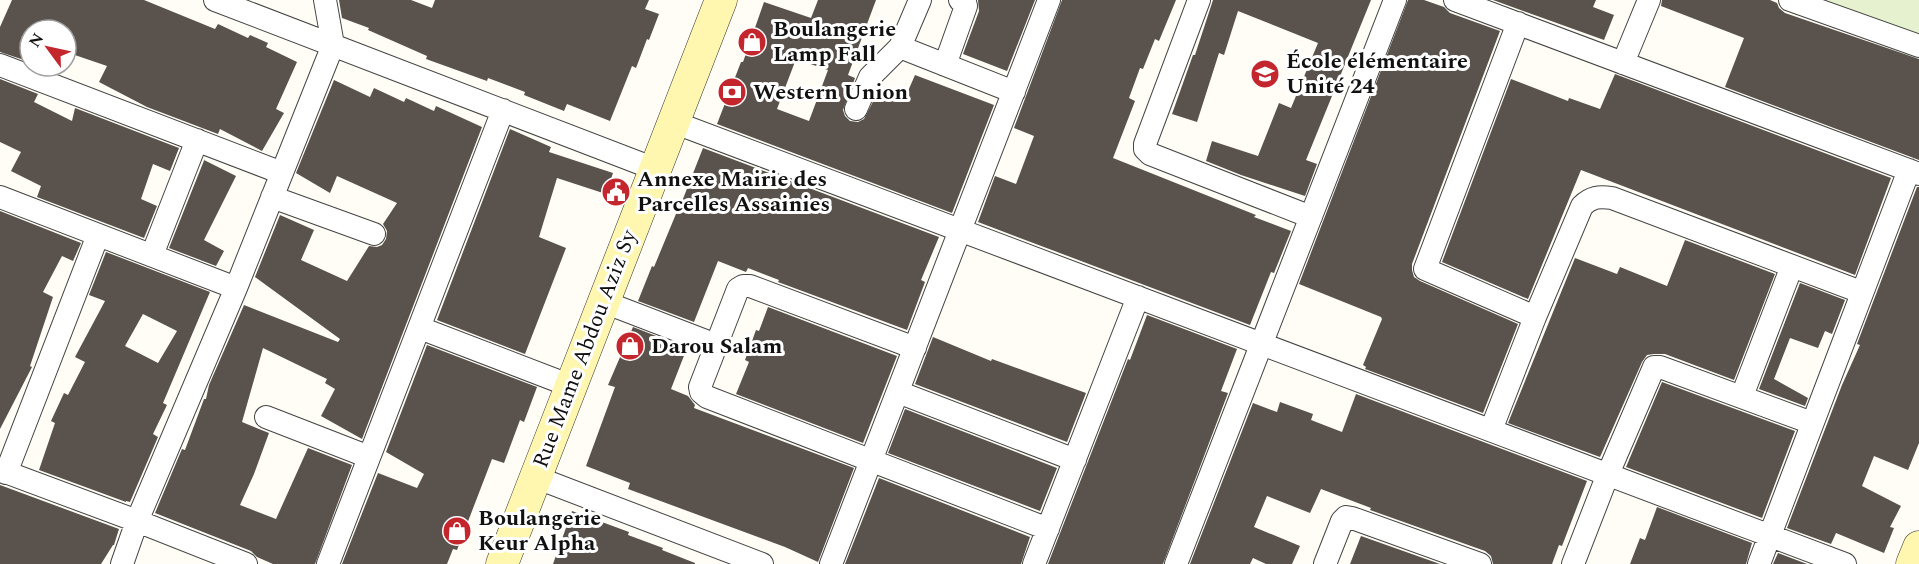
<svg xmlns="http://www.w3.org/2000/svg" width="1919" height="564" font-family="Spectral,serif">
<style>
.pitch{fill:#e6f2cf}
.building{fill:#5a524d;fill-rule:evenodd}
.lines{fill:none;stroke-linecap:round;stroke-linejoin:round}
.street-casing{stroke:#444;stroke-width:24}
.secondary-casing{stroke:#333;stroke-width:33}
.street{stroke:#fff;stroke-width:22}
.secondary{stroke:#fff6b0;stroke-width:32}
.labels{text-anchor:middle;dominant-baseline:central;stroke-width:6;stroke-linejoin:round;paint-order:stroke}
.poi-label{font-size:22px;font-weight:bold;fill:#111;stroke:#fff;text-anchor:start}
.street-label{font-size:22px;fill:#111;stroke:#fff}
</style>
<rect width="100%" height="100%" fill="#fffdf5"/>
<path class="pitch" d="M1814,0H1919V40Z"/>
<path class="building" d="M12,0H144L215,29L218,24L248,38L250,35L268,43L266,47L297,62L276,109L284,113L262,151L220,129L218,134L147,107L99,82L107,66L66,52V30H30V62L0,52V27Z
M339,0H411L432,8L435,0H649L645,9L659,14L649,40L647,39L636,68L632,66L610,121L567,104L564,111L524,95L525,92L488,78L487,81L426,59L427,56L368,30L369,28L342,18Z
M818,0H876L848,75L855,78L843,110L845,116L850,121L858,122L864,119L880,88L905,98L915,75L994,105L952,213L717,124L741,62H743L764,2L811,18ZM796,59L828,70L809,121L777,109Z
M978,0H1035L1007,71L963,54L979,11Z
M1062,0H1176L1159,41L1155,39L1143,69L1140,68L1129,98L1135,101L1113,158L1256,215L1254,217L1291,231L1274,273L1271,272L1250,325L978,222L995,176L1016,184L1034,136L1014,128Z
M1213,0H1371L1306,160L1317,164L1305,196L1241,175L1206,161L1212,141L1258,156L1279,103L1291,108L1318,43L1238,11L1224,55L1219,53L1197,122L1172,114L1193,55H1195Z
M1408,0H1424L1444,7L1450,13L1500,31L1412,264V270L1414,277L1420,281L1518,324L1483,413L1365,369L1366,367L1363,365L1382,319L1381,317L1299,284Z
M1493,0H1596L1593,7L1614,15L1604,40Z
M1662,0H1770L1777,3L1779,8L1785,13L1919,59V160L1725,87L1744,38L1661,6Z
M1615,74L1891,178L1855,275L1581,170L1528,299L1442,262L1511,79L1568,101L1569,98L1600,109Z
M0,79L38,94L34,102L72,121L75,108L179,148L170,171L153,164L141,199L157,206L144,238L37,197L41,186L11,171L21,152L0,142Z
M334,80L370,97L374,88L404,102L406,98L434,111L436,106L482,127L362,439L321,416L335,389L325,383L327,379L263,348L242,422L269,433L254,474L240,505L276,519L308,448L352,465L315,564H273L257,557L251,551L155,513L182,449L185,450L204,399H206L209,385L244,305L338,342L340,339L255,277L280,215L314,230L301,260L347,281L369,246L377,247L382,245L386,239L387,231L383,224L397,203L337,176L330,193L296,173Z
M510,129L551,147L549,152L613,173L606,194L557,178L539,237L566,248L525,354L437,320Z
M703,148L939,237L921,280L925,282L907,330L778,282L779,280L748,268L746,272L718,261L694,322L638,301L652,266L654,267L678,209H679Z
M205,158L204,160L236,176L204,240L224,251L216,266L169,248Z
M1917,187H1919V443L1908,470L1874,456L1862,486L1901,506L1890,527L1894,528L1884,553L1836,533L1831,544L1787,528L1842,385L1860,345L1857,344Z
M0,211L81,243L73,261L62,256L43,292L53,297L30,366L32,367L0,429Z
M1685,240L1775,274L1734,380L1665,354H1654L1647,355L1642,362L1600,457L1508,423L1575,258L1617,274L1620,267L1667,286Z
M106,252L210,292L163,403L167,405L153,434L158,437L130,502L126,501V502L39,470L55,423L51,421L64,393L68,395L85,362L75,357L105,301L89,295ZM143,314L177,331L158,363L125,346Z
M1800,283L1845,300L1832,334L1825,331L1818,348L1790,338L1774,379L1808,398L1805,406L1759,389Z
M768,307L897,356L863,443L736,394L749,362L745,360L756,330L759,331Z
M1147,315L1237,349L1221,391L1228,393L1163,564H1048L1128,359L1130,360Z
M633,327L687,348L671,389L688,396L695,405L694,408L854,468L818,562L785,547L628,489L630,483L586,466L615,387L608,385Z
M933,337L991,361L992,359L1086,393L1067,442L915,384Z
M427,345L537,387L524,422L520,420L504,463L492,459L457,550L453,549L447,564H342L378,473L417,488L424,474L386,452Z
M1662,382L1795,431L1762,518L1626,467Z
M1356,394L1587,481L1562,546L1559,545L1552,564H1493L1491,556L1485,551L1370,510L1371,508L1321,489L1310,513L1267,496L1254,527L1300,546L1292,564H1266L1253,558L1250,564H1190L1253,403L1277,412L1280,402L1313,414L1311,420L1342,432Z
M905,409L1057,468L1040,511L888,453Z
M879,478L1030,537L1021,564H845Z
M0,485L119,529L114,545H113L101,564H0Z
M1657,507L1752,543L1746,564H1630L1640,538L1645,540Z
M572,511L629,532L628,535L663,548L662,550L695,563V564H553Z
M1361,536L1440,564H1350Z
M1778,553L1807,564H1773Z"/>
<g class="lines">
<g class="street-casing">
<path id="street" d="M215,0L655,169
M1199,0L1145,144V149L1150,154L1311,217
M1455,0L1919,174
M1790,0L1919,46
M1518,23L1425,269L1535,317
M900,47L1014,92
M1623,63L1649,0
M0,65L282,173
M945,65L966,6L965,2L960,0
M856,109L870,77L900,47L920,0
M673,122L1845,564
M0,197L236,288
M272,197L374,234
M152,255L197,140
M604,302L716,345
M420,328L571,386
M915,348L750,286H743L738,289L700,387L701,392L707,397L1048,529
M898,392L1075,460
M1742,396L1792,266
M266,417L369,457
M1491,430L1535,317L1582,206C1591,197 1599,196 1612,198L1861,292
M0,470L137,521L246,564
M6,473L98,235
M535,477L762,564
M122,564L137,521L236,288L333,45L325,0
M328,564L503,110
M831,564L1049,0
M1034,564L1138,297
M1176,564L1395,0
M1325,564L1342,521L1346,517L1352,518L1480,564
M1573,564L1608,474L1654,367H1660L1812,423
M1759,564L1909,170"/>
</g>
<g class="secondary-casing">
<path id="secondary" d="M502,564L721,0
M1912,564L1919,547"/>
</g>
<use href="#street" class="street"/>
<use href="#secondary" class="secondary"/>
</g>
<defs>
<g id="shop-disc" transform="scale(1.5)"><circle r="9.5" fill="#c4262e" stroke="#fff"/><path d="M-5-2.5h2.3a2.7 3.5 0 0 1 5.4 0H5L5.5 6h-11ZM-1.5-2.5h3a1.5 2.3 0 0 0-3 0Z" fill="#fff"/></g>
<g id="school-disc" transform="scale(1.5)"><circle r="9.5" fill="#c4262e" stroke="#fff"/><path d="M0-5L7-2L0 1L-7-2ZM-4 1L0 2.5L4 1V4Q0 6-4 4Z" fill="#fff"/></g>
<g id="bank-disc" transform="scale(1.5)"><circle r="9.5" fill="#c4262e" stroke="#fff"/><path d="M-6-4H6V4H-6ZM0-2.3a2.3 2.3 0 1 0 0 4.6a2.3 2.3 0 1 0 0-4.6Z" fill="#fff"/></g>
<g id="civic-disc" transform="scale(1.5)"><circle r="9.5" fill="#c4262e" stroke="#fff"/><path d="M-.6-6.5H3V-4.5H.6V-3L4-1V1h2V6H-6V1h2V-1L-.6-3ZM-1.2 2.5V6h2.4V2.5Z" fill="#fff"/></g>
</defs>
<g fill-rule="evenodd">
<use href="#shop-disc" x="752" y="42"/>
<use href="#school-disc" x="1265" y="74"/>
<use href="#bank-disc" x="732" y="92"/>
<use href="#civic-disc" x="616" y="192"/>
<use href="#shop-disc" x="630" y="346"/>
<use href="#shop-disc" x="457" y="531"/>
</g>
<g class="labels">
<g class="poi-label">
<text x="773" y="29">Boulangerie<tspan x="773" dy="25">Lamp Fall</tspan></text>
<text x="1286" y="61">École élémentaire<tspan x="1286" dy="25">Unité 24</tspan></text>
<text x="753" y="92">Western Union</text>
<text x="637" y="179">Annexe Mairie des<tspan x="637" dy="25">Parcelles Assainies</tspan></text>
<text x="651" y="346">Darou Salam</text>
<text x="478" y="518">Boulangerie<tspan x="478" dy="25">Keur Alpha</tspan></text>
</g>
<g class="street-label">
<text transform="translate(585 349) rotate(-69)">Rue Mame Abdou Aziz Sy</text>
</g>
</g>
<g transform="translate(48 48) rotate(303)"><circle r="28" fill="#ffffff" stroke="#a0a0a0" stroke-width="1.5"/>
<path d="M0-4.5L10 22L0 15L-10 22Z" fill="#c4262e"/>
<text y="-9" font-size="16" font-weight="bold" text-anchor="middle" fill="#111111">N</text>
</g>
</svg>
